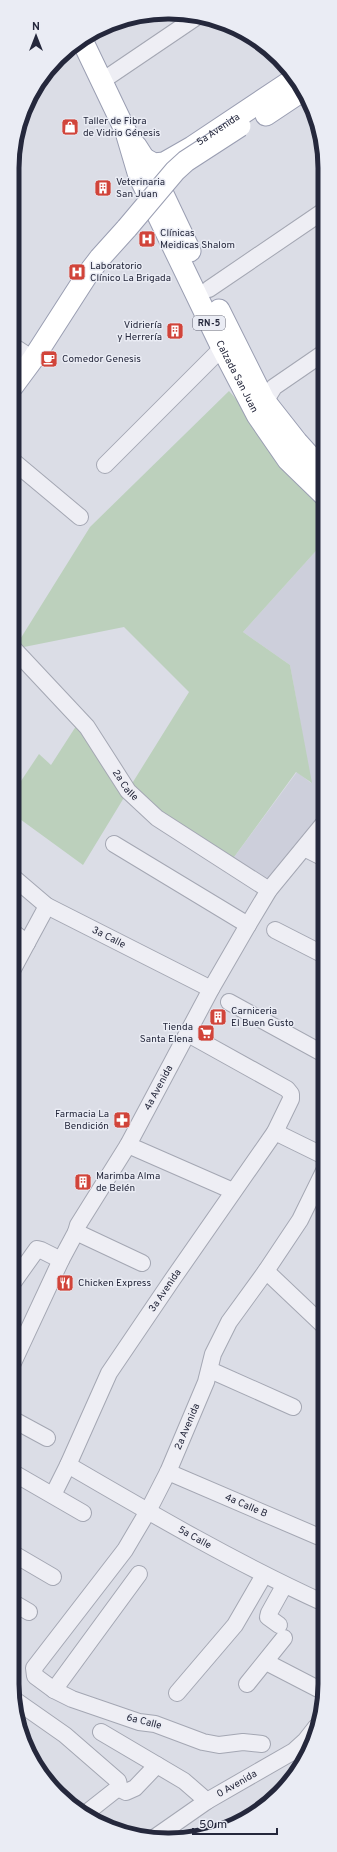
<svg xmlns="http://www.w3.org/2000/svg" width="337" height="1852" font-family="Overpass,sans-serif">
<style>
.built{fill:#cdcfdb}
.green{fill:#bcd0bc}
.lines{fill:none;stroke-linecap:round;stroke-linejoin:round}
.minor-casing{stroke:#a4a7b3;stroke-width:18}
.major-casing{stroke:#9a9eb2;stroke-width:23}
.minor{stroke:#eeeef4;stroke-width:16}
.major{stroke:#fff;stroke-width:21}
.major-bridge-casing{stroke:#9a9eb2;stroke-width:23;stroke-linecap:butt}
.major-bridge{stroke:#fff;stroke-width:21}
.labels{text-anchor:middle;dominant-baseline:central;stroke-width:3;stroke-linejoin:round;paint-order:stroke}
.shield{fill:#eaecf4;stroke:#606373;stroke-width:1}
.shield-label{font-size:9px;font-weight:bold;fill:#25283c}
.poi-label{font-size:10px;fill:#25283c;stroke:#eaecf4;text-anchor:start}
.street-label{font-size:10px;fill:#25283c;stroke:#eaecf4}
.rim{fill:none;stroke:#25283c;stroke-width:5}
</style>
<rect width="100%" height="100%" fill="#dbdde6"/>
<path class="built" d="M324,542V816L264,892L229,864L297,772L311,783L290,665L243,632Z"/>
<path class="green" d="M229,391L281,450L324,505V542L243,632L290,665L312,783L296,772L229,864L128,791L83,865L13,814V793L39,754L51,765L80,720L128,790L189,692L124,627L14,649L90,527Z"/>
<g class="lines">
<g class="minor-casing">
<g id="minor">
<path d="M102,81L198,16"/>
<path d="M209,289L325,210"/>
<path d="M13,346L33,359"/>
<path d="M260,410L274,387L325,352"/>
<path d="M13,461L80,517"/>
<path d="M105,465L222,348"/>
<path id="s1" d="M13,648L87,727L128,791L157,818L269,890"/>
<path d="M114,844L248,925"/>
<path d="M304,848L324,858"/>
<path id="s2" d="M13,877L47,906L211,989"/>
<path d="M275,930L324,955"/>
<path d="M13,932L27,943"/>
<path d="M13,969L47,906"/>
<path d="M229,1002L324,1054"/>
<path d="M275,1132L324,1156"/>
<path d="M128,1145L233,1191"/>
<path d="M76,1232L142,1263"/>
<path d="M266,1271L324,1326"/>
<path d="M12,1284L37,1249L41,1250L61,1260"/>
<path id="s3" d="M12,1365L61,1260L76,1232L78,1225L128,1145L211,989L248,925L269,890L324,823"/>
<path d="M210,1370L293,1407"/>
<path d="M12,1419L47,1438"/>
<path id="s4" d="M68,1465C152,1514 236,1563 324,1603"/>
<path d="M12,1472L83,1513"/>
<path id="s5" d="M168,1472L324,1539"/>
<path id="s6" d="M53,1495L68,1465L109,1373L172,1280L275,1132L291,1099V1094L287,1089L188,1034"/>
<path d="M12,1553L53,1577"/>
<path d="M12,1602L29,1612"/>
<path d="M279,1625L268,1617L269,1613L284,1586"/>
<path d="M266,1662L324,1692"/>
<path d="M247,1684L284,1638"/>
<path d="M54,1690L139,1574"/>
<path d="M177,1693L235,1625L264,1575"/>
<path d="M15,1700L65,1735L118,1781L119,1785L118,1788"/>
<path d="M101,1732L184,1781L207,1801"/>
<path id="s7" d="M262,1744L243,1742L219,1745L203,1742L155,1724L139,1722L72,1699L54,1690L35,1676L34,1668L125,1550L148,1511L168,1472L206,1382L213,1354L229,1322L266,1271L300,1220L324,1171"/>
<path d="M118,1788L126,1792L135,1788L157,1765"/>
<path d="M85,1814L118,1788"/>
<path id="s8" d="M154,1838L207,1801L294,1751L305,1741L316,1727"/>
</g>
</g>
<g class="major-casing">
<g id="major">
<path id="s9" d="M82,40L126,132L139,176L222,348L257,415L288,460L324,495"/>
<path d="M266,115L296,95"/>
<path d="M136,146L152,171L190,251"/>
<path id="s10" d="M145,159L154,164L164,163L192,147L288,83"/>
<path d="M219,310L264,400L297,442L324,472"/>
<path d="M13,386L33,359L87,275L100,258L127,228"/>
</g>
</g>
<use href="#minor" class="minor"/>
<use href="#major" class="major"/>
<g class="major-bridge-casing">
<path id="major-bridge" d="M127,228L175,171L186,161L240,126"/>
</g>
<use href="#major-bridge" class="major-bridge"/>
</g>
<defs>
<g id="shop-square" transform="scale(0.9)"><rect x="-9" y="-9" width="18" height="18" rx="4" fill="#d1443a" stroke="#eaecf4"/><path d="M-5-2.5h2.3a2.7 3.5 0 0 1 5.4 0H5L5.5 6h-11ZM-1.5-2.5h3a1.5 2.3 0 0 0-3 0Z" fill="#fff"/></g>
<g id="building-square" transform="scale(0.9)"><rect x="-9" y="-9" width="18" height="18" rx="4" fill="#d1443a" stroke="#eaecf4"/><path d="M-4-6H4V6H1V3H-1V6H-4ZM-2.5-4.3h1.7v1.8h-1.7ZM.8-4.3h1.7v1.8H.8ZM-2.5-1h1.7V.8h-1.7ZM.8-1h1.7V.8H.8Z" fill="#fff"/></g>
<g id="hospital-square" transform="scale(0.9)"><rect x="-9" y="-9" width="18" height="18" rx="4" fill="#d1443a" stroke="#eaecf4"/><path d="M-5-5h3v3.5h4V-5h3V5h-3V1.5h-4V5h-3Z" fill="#fff"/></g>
<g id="cafe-square" transform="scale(0.9)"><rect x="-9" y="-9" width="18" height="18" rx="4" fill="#d1443a" stroke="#eaecf4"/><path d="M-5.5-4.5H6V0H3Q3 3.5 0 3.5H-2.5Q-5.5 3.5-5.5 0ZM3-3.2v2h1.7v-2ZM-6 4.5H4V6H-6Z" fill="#fff"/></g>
<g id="supermarket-square" transform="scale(0.9)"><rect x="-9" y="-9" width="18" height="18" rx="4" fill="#d1443a" stroke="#eaecf4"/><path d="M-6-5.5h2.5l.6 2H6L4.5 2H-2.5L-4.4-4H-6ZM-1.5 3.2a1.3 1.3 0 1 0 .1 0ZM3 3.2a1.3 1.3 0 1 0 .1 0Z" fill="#fff"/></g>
<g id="pharmacy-square" transform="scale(0.9)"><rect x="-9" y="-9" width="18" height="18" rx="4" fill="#d1443a" stroke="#eaecf4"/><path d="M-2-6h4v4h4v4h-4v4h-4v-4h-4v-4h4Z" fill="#fff"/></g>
<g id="restaurant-square" transform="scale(0.9)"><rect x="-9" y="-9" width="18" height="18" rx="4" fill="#d1443a" stroke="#eaecf4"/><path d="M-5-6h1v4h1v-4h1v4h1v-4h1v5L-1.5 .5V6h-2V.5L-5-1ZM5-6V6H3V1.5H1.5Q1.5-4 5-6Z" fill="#fff"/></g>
</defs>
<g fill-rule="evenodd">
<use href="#shop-square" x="70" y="127"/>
<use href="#building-square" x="103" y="188"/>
<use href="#hospital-square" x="147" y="239"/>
<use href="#hospital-square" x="77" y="272"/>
<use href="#building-square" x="175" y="331"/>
<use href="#cafe-square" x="49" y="359"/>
<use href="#building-square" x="218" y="1017"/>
<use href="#supermarket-square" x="206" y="1033"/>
<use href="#pharmacy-square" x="122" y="1120"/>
<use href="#building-square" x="83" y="1182"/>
<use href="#restaurant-square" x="65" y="1283"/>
</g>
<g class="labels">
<rect class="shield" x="193" y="316" width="32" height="14" rx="3"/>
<g class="shield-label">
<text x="209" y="323">RN-5</text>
</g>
<g class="poi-label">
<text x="83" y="121">Taller de Fibra<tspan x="83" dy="12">de Vidrio Génesis</tspan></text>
<text x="116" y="182">Veterinaria<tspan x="116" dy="12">San Juan</tspan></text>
<text x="160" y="233">Clínicas<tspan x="160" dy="12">Meidicas Shalom</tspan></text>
<text x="90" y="266">Laboratorio<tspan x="90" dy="12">Clínico La Brigada</tspan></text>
<text x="162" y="325" text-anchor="end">Vidriería<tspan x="162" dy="12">y Herrería</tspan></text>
<text x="62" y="359">Comedor Genesis</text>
<text x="231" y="1011">Carniceria<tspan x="231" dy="12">El Buen Gusto</tspan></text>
<text x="193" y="1027" text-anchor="end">Tienda<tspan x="193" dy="12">Santa Elena</tspan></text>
<text x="109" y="1114" text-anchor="end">Farmacia La<tspan x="109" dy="12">Bendición</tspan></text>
<text x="96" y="1176">Marimba Alma<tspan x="96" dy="12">de Belén</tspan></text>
<text x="78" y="1283">Chicken Express</text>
</g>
<g class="street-label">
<text stroke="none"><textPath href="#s10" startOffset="84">5a Avenida</textPath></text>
<text stroke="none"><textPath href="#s9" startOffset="371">Calzada San Juan</textPath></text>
<text stroke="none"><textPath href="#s1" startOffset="178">2a Calle</textPath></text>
<text stroke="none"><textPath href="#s2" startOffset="114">3a Calle</textPath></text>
<text stroke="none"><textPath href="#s3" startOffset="314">4a Avenida</textPath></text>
<text stroke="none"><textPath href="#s6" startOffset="234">3a Avenida</textPath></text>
<text stroke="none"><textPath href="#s7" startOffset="537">2a Avenida</textPath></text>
<text stroke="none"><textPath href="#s5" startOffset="85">4a Calle B</textPath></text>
<text stroke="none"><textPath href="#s4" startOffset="146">5a Calle</textPath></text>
<text transform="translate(144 1722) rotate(14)">6a Calle</text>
<text stroke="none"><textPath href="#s8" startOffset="99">0 Avenida</textPath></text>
</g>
</g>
<path d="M0 0H337V1852H0ZM168 19H169A149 149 0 0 1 318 168V1684A149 149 0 0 1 169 1833H168A149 149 0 0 1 19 1684V168A149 149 0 0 1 168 19Z" fill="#eaecf4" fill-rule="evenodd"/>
<path class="rim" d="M168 19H169A149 149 0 0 1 318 168V1684A149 149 0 0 1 169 1833H168A149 149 0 0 1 19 1684V168A149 149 0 0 1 168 19Z"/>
<g transform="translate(36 36)" stroke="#eaecf4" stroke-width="3" paint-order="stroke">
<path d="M0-3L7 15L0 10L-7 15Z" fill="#25283c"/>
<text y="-6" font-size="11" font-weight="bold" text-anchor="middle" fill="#25283c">N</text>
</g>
<path d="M193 1828v6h84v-6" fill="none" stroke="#25283c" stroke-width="2"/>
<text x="199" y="1828" font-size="12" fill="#25283c" stroke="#eaecf4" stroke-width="3" paint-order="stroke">50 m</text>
</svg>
